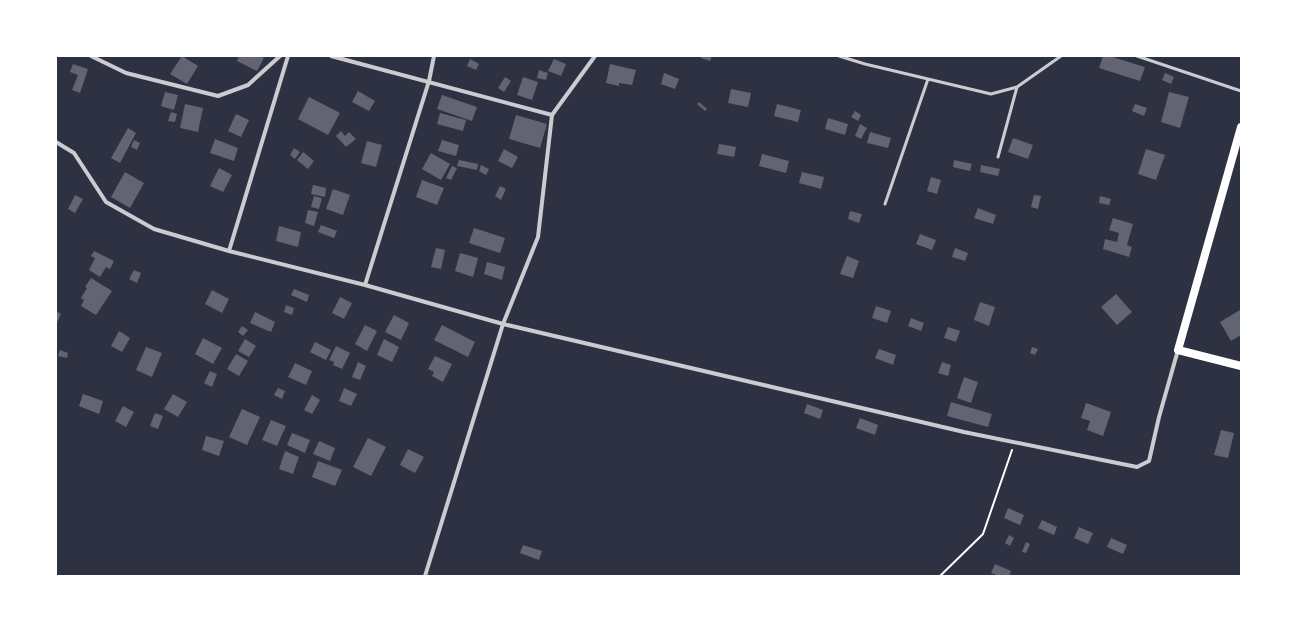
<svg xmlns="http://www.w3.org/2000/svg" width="1297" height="632" font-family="'Source Serif 4',serif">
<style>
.building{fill:#626471}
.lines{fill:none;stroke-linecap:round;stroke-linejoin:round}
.path{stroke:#fff;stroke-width:2}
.service{stroke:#caccd0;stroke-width:3}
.minor{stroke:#caccd0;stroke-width:4}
.secondary{stroke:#fff;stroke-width:8}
</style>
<rect width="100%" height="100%" fill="#2d3142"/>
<path class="building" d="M182,56L198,66L187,84L170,74Z
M239,56H259L264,58L257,71L237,61Z
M702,56H712L710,61L701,58Z
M1103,56H1109L1145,67L1140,81L1099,68Z
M470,59L479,64L476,70L467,66Z
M554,59L566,64L561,76L548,71Z
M73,64L88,69L80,93L72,90L78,75L70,72Z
M610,64L636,70L632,85L619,83V86L606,83Z
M539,70L548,73L546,80L537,78Z
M664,73L679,79L675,89L661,84Z
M1165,73L1174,77L1171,84L1162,80Z
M505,77L511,81L504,92L498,88Z
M523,77L538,82L532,100L517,95Z
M731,89L751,93L748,107L728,103Z
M358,91L375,101L369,111L352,102Z
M165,92L178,95L174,110L161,106Z
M1169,92L1189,97L1180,128L1161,122Z
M442,95L477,107L472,121L437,109Z
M309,97L340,113L328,135L298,119Z
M699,102L707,109L705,111L697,104Z
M185,104L203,108L198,132L180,128Z
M777,104L801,110L798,122L774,116Z
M1135,104L1147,108L1144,116L1132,111Z
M855,111L861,115L858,121L851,117Z
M171,112L177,114L175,122L168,121Z
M440,113L466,120L463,131L437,124Z
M236,114L249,120L241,137L228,131Z
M516,115L547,124L540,148L509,139Z
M828,118L848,124L845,135L825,129Z
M860,124L867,128L861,139L855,136Z
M128,128L136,133L120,163L111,158Z
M341,131L345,136L349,132L356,139L346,147L336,136Z
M870,132L891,138L888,148L867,143Z
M1013,138L1033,145L1028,159L1008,152Z
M215,139L238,148L234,161L210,153Z
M134,140L140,143L137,150L131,147Z
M442,140L459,145L456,156L438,151Z
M367,141L382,145L376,167L361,163Z
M719,144L736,147L734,157L717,154Z
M294,148L300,152L295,159L290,155Z
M504,149L518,157L512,168L498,161Z
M1146,149L1165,155L1156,180L1138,174Z
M303,152L314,161L308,169L297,160Z
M431,153L450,164L441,180L422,169Z
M762,154L789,161L786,173L759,166Z
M459,160L478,164L477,170L457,166Z
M954,160L972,164L970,171L953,167Z
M481,165L489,169L486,175L479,171Z
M981,165L1000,169L998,176L980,172Z
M452,166L457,168L451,180L446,178Z
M219,168L232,175L223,192L210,186Z
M125,172L144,183L130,208L111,197Z
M802,172L824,177L821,189L799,183Z
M931,177L941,180L937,194L927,191Z
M422,180L444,188L437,205L416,197Z
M313,185L326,188L325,197L311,194Z
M500,186L506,189L501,200L495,196Z
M333,189L350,195L343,215L326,209Z
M75,195L83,199L75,213L68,209Z
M1034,195L1041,196L1038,209L1031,207Z
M314,196L322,198L319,209L311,207Z
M1100,196L1111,199L1109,205L1099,203Z
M978,208L996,215L993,224L974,218Z
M308,210L318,212L314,226L305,223Z
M850,211L862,214L859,223L848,219Z
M1113,218L1133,224L1127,245L1132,247L1129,257L1103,249L1105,239L1117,242L1119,233L1109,230Z
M321,225L337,231L334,238L318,232Z
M279,226L301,232L298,247L276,241Z
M474,228L505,238L500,253L469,243Z
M920,234L936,240L932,250L916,244Z
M436,248L445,250L441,269L431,267Z
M955,248L968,253L965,261L952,257Z
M94,251L114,261L110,269L106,267L100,277L89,270L95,258L91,256Z
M460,253L478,258L473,277L455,271Z
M847,256L859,261L853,278L840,274Z
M487,262L505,267L502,280L484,274Z
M134,270L141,273L137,283L129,279Z
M91,278L112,291L96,315L81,306L84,300L81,298L87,288L85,287Z
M294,289L309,295L307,302L291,295Z
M212,290L229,299L222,313L205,304Z
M1116,294L1132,312L1117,325L1101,307Z
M340,297L352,303L344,319L332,313Z
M980,302L995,307L989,326L974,320Z
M286,305L294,308L292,315L284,312Z
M876,306L891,311L887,323L872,318Z
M1240,310L1241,335L1231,341L1220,322Z
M56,311L61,314L56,325Z
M255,312L275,322L271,332L250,323Z
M394,315L409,323L401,340L385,332Z
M911,318L924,323L921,331L908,326Z
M365,325L377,331L367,351L355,344Z
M442,325L475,342L468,357L434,340Z
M242,326L248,330L243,336L238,332Z
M948,327L960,331L956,342L944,338Z
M119,331L130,338L122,352L111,346Z
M203,338L222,348L213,364L195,354Z
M245,339L256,346L249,357L238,351Z
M384,339L399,347L392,362L377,355Z
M315,342L331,350L326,360L310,352Z
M336,346L350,353L342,369L333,365L334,362L329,360Z
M146,347L162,353L152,377L136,370Z
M1032,347L1038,349L1035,355L1030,353Z
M879,349L896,355L893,365L875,358Z
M60,350L68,353L67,358L58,356Z
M236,354L248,361L239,376L227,369Z
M435,356L452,364L443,382L432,376L434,372L428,369Z
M358,362L366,366L360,380L352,377Z
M942,362L951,365L948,376L938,373Z
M295,363L312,371L306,385L288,377Z
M210,371L217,374L212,387L204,383Z
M964,377L978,382L971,403L957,398Z
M278,388L285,391L282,399L274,395Z
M344,388L357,394L351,406L339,401Z
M83,394L103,401L99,414L79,406Z
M173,394L187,402L178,417L164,409Z
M312,395L320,400L312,414L304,410Z
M951,402L992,414L988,427L947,416Z
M1086,403L1111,412L1103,436L1087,430L1090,421L1081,418Z
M807,404L823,410L820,419L804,413Z
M123,406L134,412L126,427L115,421Z
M242,409L260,417L247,445L229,437Z
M155,413L163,416L158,429L150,426Z
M860,418L878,425L875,435L856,428Z
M271,420L286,426L277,446L262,440Z
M1221,430L1234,433L1228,458L1214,455Z
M292,433L310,440L305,453L287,445Z
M206,436L224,441L219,456L202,450Z
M368,438L386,447L371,476L353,467Z
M319,441L335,448L330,461L313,454Z
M408,449L424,457L415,473L400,465Z
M285,451L299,457L293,474L279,469Z
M318,461L342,470L335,486L312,477Z
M1008,508L1024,515L1020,525L1004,518Z
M1042,520L1057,527L1054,535L1038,528Z
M1079,527L1093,533L1088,544L1074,538Z
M1009,535L1014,538L1010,546L1005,543Z
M1111,538L1127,545L1123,554L1107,547Z
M1026,542L1030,544L1026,553L1022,552Z
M523,545L542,551L539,560L520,553Z
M995,564L1011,571L1009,576H999L991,573Z"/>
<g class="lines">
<path class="path" d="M940,576L983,534L1012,450"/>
<path class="service" d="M839,56L865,64L991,94L1017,87L1061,56
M1137,56L1241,91
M998,157L1017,87
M885,204L928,79"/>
<path class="minor" d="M91,56L126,73L218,96L248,85L280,56
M331,56L552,115
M56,142L74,153L106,202L154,229L229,251L365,285L503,324L964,432L1137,467L1149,461L1159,417L1178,350
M229,251L288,56
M365,285L429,81L434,56
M425,576L503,324L538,237L552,115L595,56"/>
<path class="secondary" d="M1241,127L1178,350L1241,366"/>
</g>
<rect width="1297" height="632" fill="none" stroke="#ffffff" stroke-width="114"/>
</svg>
